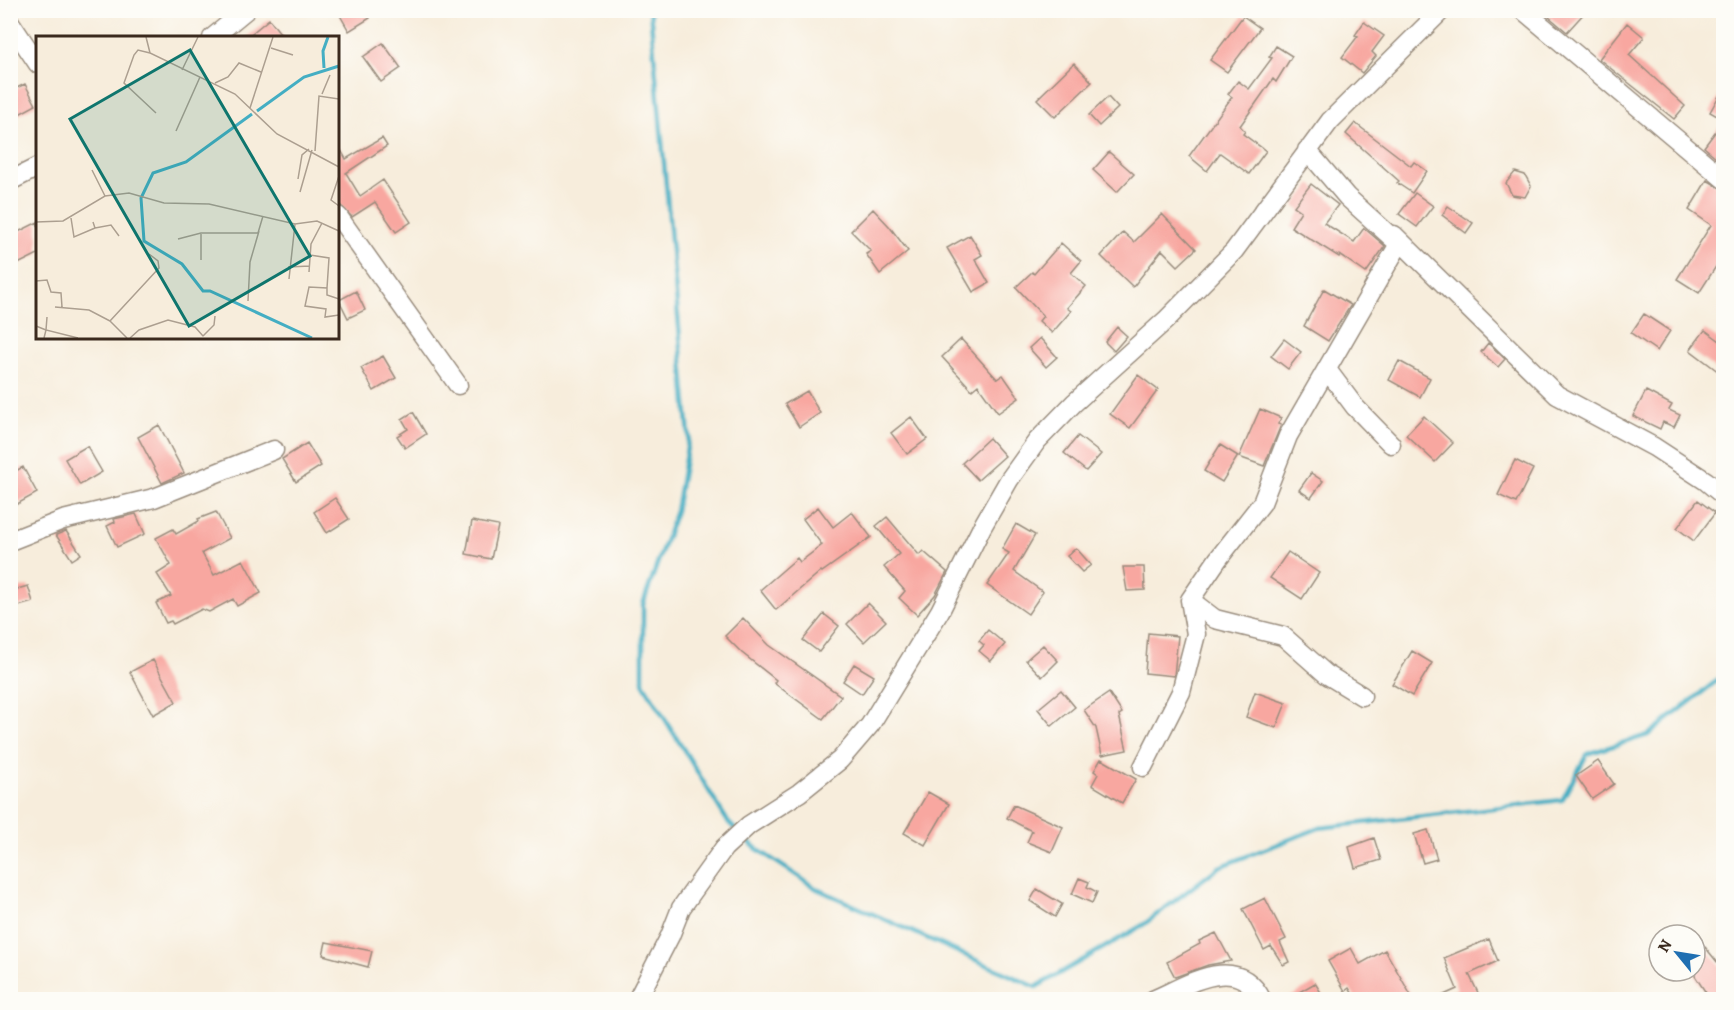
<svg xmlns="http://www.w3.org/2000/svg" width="1734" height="1010" font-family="Alegreya,serif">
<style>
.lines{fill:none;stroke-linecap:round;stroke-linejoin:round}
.stream{stroke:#44aec3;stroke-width:4.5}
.building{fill:#f8a7a0}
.minor-casing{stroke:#998c7d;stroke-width:21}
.minor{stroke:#fff;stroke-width:18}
.inset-river{fill:none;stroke:#44aec3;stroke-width:3}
.inset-road{fill:none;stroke:#ac9f90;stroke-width:1.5}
.view{fill:#0f766e;fill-opacity:0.15;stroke:#0f766e;stroke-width:3}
.inset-edge{fill:none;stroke:#3b2a1e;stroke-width:3}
</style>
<rect width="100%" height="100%" fill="#fdfcf7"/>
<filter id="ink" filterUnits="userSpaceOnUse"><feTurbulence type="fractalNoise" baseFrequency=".0167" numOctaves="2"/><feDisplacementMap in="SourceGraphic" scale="12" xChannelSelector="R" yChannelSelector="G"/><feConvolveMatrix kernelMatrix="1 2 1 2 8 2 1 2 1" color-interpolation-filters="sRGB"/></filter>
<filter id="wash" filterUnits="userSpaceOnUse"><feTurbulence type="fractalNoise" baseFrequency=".008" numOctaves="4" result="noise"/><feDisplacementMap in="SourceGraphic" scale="24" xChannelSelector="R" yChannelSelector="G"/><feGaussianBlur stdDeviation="1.35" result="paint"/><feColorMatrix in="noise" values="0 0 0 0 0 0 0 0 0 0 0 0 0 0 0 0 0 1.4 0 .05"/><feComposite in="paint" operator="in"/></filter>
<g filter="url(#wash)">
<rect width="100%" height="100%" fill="#f7eddc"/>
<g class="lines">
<path class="stream" d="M650,10L689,436L676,511L643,604V683L728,822L736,830
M742,836L757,849L817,889L1036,987L1143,925L1219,867L1319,828L1562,800L1587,754L1648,735L1724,675"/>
</g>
<g id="blocks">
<path class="building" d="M337,10H365L370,18L349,31Z
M1553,10H1587L1567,32L1548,16Z
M1243,16L1260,28L1227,72L1210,60Z
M269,19L284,38H246Z
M1364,22L1384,36L1372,52L1376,56L1362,73L1342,57L1358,36L1355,35Z
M1627,23L1644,37L1629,55L1685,106L1674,119L1599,59Z
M383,43L401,68L381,82L363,57Z
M1276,46L1292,56L1276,82L1273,79L1240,126L1245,131L1243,134L1266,151L1249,174L1220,153L1207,171L1189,156L1232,97L1228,94L1238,81L1249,89L1272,58L1269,57Z
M1074,63L1092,82L1055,117L1037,99Z
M25,84L36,105L10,119V91Z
M1724,87V120L1710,112Z
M1108,97L1118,108L1099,126L1089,115Z
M1724,120V164L1704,147Z
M1355,123L1411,166L1414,162L1427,171L1412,193L1397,183L1399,181L1346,134Z
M382,138L387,146L346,173L360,196L383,180L411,222L396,232L375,202L352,217L338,203V145L346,159Z
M1109,152L1134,174L1117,192L1093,170Z
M1515,172L1525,175L1531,186L1525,197L1512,195L1506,183Z
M1707,180L1724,190V254L1699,293L1677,279L1711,225L1689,210Z
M1311,184L1338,205L1324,223L1354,242L1364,228L1385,246L1366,273L1340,255L1339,257L1291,227L1301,211L1294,206Z
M1415,193L1433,206L1417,227L1399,214Z
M1448,206L1473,223L1466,233L1442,215Z
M873,209L889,226L908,251L880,274L866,254L871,251L851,231Z
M1162,214L1196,249L1178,266L1162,250L1133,287L1101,256L1123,232L1134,242Z
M38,222V254L10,268V236Z
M970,235L982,255L975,259L989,283L973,292L947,248Z
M1061,243L1081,261L1071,273L1086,286L1067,308L1071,311L1052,333L1039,321L1043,316L1016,287L1032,272L1034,274Z
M1324,289L1351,305L1328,341L1304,326Z
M356,291L365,310L348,318L339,300Z
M1644,314L1670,331L1657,351L1631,333Z
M1117,327L1127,336L1114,351L1105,342Z
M1705,330L1724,344V365L1719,372L1690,350Z
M1040,338L1057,357L1046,367L1029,348Z
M961,339L997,379L1003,375L1019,398L998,413L978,385L972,390L942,357Z
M1284,339L1301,352L1288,369L1271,356Z
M1488,343L1505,359L1498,367L1481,352Z
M383,356L396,378L374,391L361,368Z
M1399,361L1430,378L1420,397L1389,380Z
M1138,375L1158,390L1130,428L1110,414Z
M807,391L820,413L799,427L785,404Z
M1646,391L1672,405L1669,410L1680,415L1674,427L1663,422L1660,429L1633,416Z
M1260,409L1281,418L1278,424L1281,425L1264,466L1239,457Z
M413,412L426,434L405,448L397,436L408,429L402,419Z
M1424,416L1453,443L1435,462L1406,435Z
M911,417L927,439L907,454L891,433Z
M159,425L184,473L162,483L138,437Z
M1078,436L1101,454L1086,471L1064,453Z
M989,438L1005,456L978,480L962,463Z
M307,443L321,466L296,482L282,459Z
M1220,445L1238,456L1222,482L1204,471Z
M87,446L102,472L80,485L65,459Z
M1515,460L1533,469L1516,503L1498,495Z
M23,467L37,493L10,508V474Z
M1311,473L1323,481L1311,498L1299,490Z
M335,498L349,519L327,533L314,512Z
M1698,500L1715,513L1694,541L1677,528Z
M818,507L833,527L852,512L871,537L822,572L821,571L776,610L760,590L797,558L800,562L822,545L803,519Z
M216,512L230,538L202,553L214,575L243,560L261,593L237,606L233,599L209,612L202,609L173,624L171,621L166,623L156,603L171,596L157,574L171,565L156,538L173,529L176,534L199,521L198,519Z
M136,514L145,534L117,547L107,526L115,522L114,519Z
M887,517L919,555L923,551L947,572L935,595L917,615L899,598L905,591L884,567L899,554L876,526Z
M472,521L498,526L491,559L466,554Z
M1016,524L1035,535L1014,571L1043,592L1028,614L987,585L1009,553L1002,549Z
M66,531L81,554L72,560L56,535Z
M1076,548L1091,565L1082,572L1067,556Z
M1288,552L1319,573L1302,599L1270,578Z
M1123,567H1144L1145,590L1127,591Z
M28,586L33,602L15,607L10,591Z
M868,603L886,621L864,642L847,624Z
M824,614L839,626L819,652L803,640Z
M743,618L769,645L841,696L823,719L774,683L776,680L742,653L725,636Z
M988,630L1005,644L991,661L979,651L984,645L979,641Z
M1148,633L1178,636L1174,676L1145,673Z
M1043,645L1058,661L1042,677L1026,660Z
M1412,651L1432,663L1412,696L1392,684Z
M153,660L176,702L153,715L130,672Z
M854,664L874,676L862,694L843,681Z
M1061,690L1075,707L1052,726L1038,709Z
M1255,692L1286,703L1276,728L1246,717Z
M1109,693L1122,713L1119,715L1127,750L1102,755L1096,728L1084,710Z
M1101,759L1136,779L1122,803L1092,785L1098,774L1094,771Z
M1598,761L1614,784L1592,799L1576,776Z
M928,792L949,804L925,845L904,833Z
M1014,805L1063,827L1052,852L1027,842L1032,831L1007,818Z
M1428,830L1437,859L1423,863L1414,834Z
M1374,838L1381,860L1355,868L1349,847Z
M1079,878L1089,882L1087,887L1097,892L1092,903L1072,894Z
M1037,889L1062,904L1055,917L1030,901Z
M1265,898L1286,939L1280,942L1289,962L1283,965L1271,946L1264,950L1243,909Z
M1216,933L1231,961L1208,965L1175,977L1167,962L1200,944L1199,941Z
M1489,939L1498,961L1469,974L1481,999H1435L1457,989L1444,958Z
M326,942L372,951L368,967L323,955Z
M1705,947L1722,968L1719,971L1724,976V999H1710L1695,976V955Z
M1351,948L1360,964L1385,950L1413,999H1356L1349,988L1345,991L1328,961Z
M1315,983L1325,999H1287Z"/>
</g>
</g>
<g filter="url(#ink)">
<use href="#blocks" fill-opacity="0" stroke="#998c7d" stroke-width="1.5"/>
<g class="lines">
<g class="minor-casing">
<path id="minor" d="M1523,10L1724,179
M10,22L38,64
M212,38L246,10
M10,181L38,167
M338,216L458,385
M1394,235L1557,395L1654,447L1706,481L1724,496
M1328,371L1355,407L1391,444
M10,541L63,520L154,498L274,450
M1190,600L1215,619L1283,636L1326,674L1362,696
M1143,767L1181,692L1196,634L1190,600L1218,559L1262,503L1288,436L1399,244L1347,197L1307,150
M637,1000L670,936L681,908L724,848L749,825L799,793L840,760L870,725L940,611L982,527L1009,480L1037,441L1074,403L1166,320L1234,251L1330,121L1442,10
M1153,1000C1188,985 1237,951 1262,1000"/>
</g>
<use href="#minor" class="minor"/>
</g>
</g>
<g transform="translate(36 36)">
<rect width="303" height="303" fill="#f7eddc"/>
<path class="inset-river" d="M288,32L287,15L292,1M221,75L268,41L303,30M216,78L150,126L117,137L105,162L108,205L146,228L167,255H174L276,302"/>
<path class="inset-road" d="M110,1L114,17L199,58L241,98L303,131M235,12L257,19M114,17L102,14L98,19L88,47L120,77M146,34L162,1M179,47L192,41L203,27L225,36M286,58L294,39M214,72L237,1M140,95L164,41M279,115L283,60L303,63M56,134L69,160M303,140L295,164L303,170M262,143L266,119L273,113M264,156L276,114M35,182L38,201L59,192L57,186M0,186L27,185L69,160L93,157L128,167L173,168L259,188L281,185L303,195M59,192L75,189L83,200M165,198V224M142,203L165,197H222L227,180M274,219L293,222L291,252M252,231L274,230M273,236L275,208L286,187M253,243L259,188M0,245L11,244L15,256L25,257L26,271M303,263L291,259V252L273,251L269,270L290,273L289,281L303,279M212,265L214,226L223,195M19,271L53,274L74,285M11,281L10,294L42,302M0,290L10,294L8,302M167,300L178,289L179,280M91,302L74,285L123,232L122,225L113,218M94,302L103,294L132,284L159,291L167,300"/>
<path class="view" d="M154,14L274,220L153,290L34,83Z"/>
<rect width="303" height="303" class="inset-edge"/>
</g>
<rect width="1734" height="1010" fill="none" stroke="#fdfcf7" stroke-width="36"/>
<g transform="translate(1677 953) rotate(300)"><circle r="28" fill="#fdfcf7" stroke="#afa8a0" stroke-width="1.5"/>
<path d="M0-4.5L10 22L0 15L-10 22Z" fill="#1f6fb2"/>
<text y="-9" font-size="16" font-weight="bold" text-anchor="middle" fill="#3b2a1e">N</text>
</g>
</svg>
